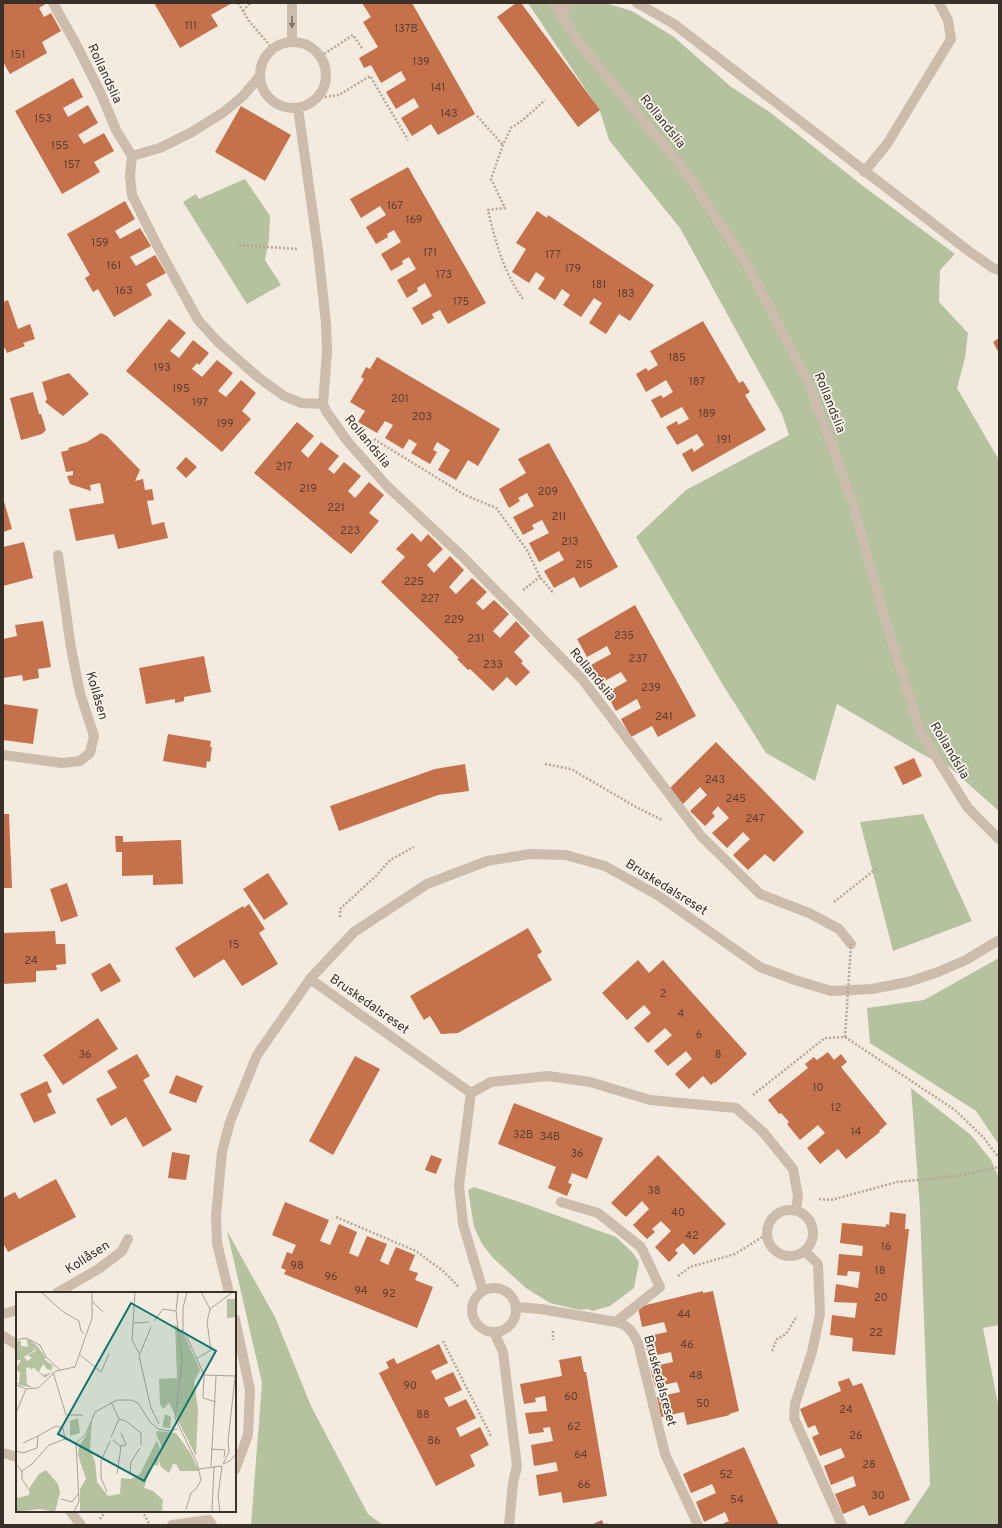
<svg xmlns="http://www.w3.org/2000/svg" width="1002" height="1528" font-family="Overpass,sans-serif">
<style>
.green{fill:#b4c29f}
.building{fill:#c5714b}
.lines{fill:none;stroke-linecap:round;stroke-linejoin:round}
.path{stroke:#b7a695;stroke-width:2.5;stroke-dasharray:2 2;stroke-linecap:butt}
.minor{stroke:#cbbcab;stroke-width:10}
.path-bridge{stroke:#b7a695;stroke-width:2.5;stroke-dasharray:2 2;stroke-linecap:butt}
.oneway{fill:#7b6f64}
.labels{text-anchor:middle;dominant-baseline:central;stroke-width:3.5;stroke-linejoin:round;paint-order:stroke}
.number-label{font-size:11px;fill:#5c4032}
.street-label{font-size:13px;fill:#39302a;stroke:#faf5ec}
.inset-road{fill:none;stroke:#a9a097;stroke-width:1}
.view{fill:#0f766e;fill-opacity:0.15;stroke:#0f766e;stroke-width:2}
.inset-edge{fill:none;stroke:#39302a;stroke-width:2}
</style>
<rect width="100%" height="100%" fill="#f3ebdf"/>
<path class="green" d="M528,3H605L632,11L674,37L730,86L771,113L863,186L955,254L940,270L939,302L968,333L965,358L957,388L999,460V811L939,758H929L837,704L815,781L766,753L723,685L636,537L686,490L789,435L782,414L680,228L609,140L600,111Z
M245,179L270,216L269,239L265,260L281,285L247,304L183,202L196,194L199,199Z
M923,814L972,921L893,951L860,822Z
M999,958V1145L976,1111L870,1043L867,1008L924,1000Z
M911,1088L971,1135L991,1160L999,1178V1325L983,1328L999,1409V1525H903L930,1485L920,1209Z
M474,1187L528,1205L616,1237L632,1252L639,1262L634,1288L610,1306L592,1311L588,1309L580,1310L550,1303L526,1288L493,1258L482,1244L474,1227L468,1190Z
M227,1231L275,1317L311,1406L368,1514L383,1525H251L262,1383Z"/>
<path class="building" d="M3,3H47L39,8L44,17L51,13L61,31L42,42L47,53L10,74L3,62Z
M154,3H232L211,15L218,26L180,48Z
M362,3H412L475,114L438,135L431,124L412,136L401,118L419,107L414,98L396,109L386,92L406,80L401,71L381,83L371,65L364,68L359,58L378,47L363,22L371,17Z
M516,3H521L600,110L578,127L497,17Z
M73,78L83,97L63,108L68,117L88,105L98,123L78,135L84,144L104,133L114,151L94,162L100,172L62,194L15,111Z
M241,106L291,135L265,181L215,152Z
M408,167L486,303L448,324L440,310L432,314L434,318L422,325L412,308L432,296L425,283L417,288L418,291L407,298L397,280L416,269L409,257L402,261L403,264L391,271L381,254L401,242L394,230L387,234L388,237L376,244L366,227L386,215L380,206L361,218L350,199Z
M125,201L135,219L115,231L120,239L140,228L151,246L130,257L136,266L155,255L166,273L146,284L152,295L114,317L98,289L93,292L85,278L90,275L67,234Z
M537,211L547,218L548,215L654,285L630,321L619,314L606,334L589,323L602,303L594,298L581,317L563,305L570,295L562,289L555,300L538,289L545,278L536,272L529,283L512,272L526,249L516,243Z
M8,300L18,329L30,324L35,339L23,343L25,346L7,353L5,348L3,349V302Z
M169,319L186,333L170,351L179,358L193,340L209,353L199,365L197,363L192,369L202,377L217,360L233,373L218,391L226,397L241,380L256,393L242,411L251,419L222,452L126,371Z
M703,321L739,383L743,381L750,392L745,395L766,430L692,472L682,454L692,448L694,452L704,445L697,434L677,445L666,427L677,421L678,425L689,419L682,407L661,418L651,400L661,395L663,398L673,392L666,380L646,392L636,374L646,368L648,371L658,365L650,351Z
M999,338V353L993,342Z
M377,357L500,429L478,466L468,460L456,480L438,470L450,450L437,442L433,450L437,452L430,464L411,453L417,444L409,439L403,449L385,438L393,425L385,421L377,433L358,422L365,411L350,402L364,379L361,377L366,367L370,369Z
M69,373L89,394L63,416L45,402L47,399L42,382Z
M33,392L39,414H41L46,430L42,434L21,440L10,398Z
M297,422L314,436L301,451L308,458L321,442L339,456L328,469L334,474L344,462L361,476L348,491L355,498L369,482L384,495L369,513L379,521L351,554L254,473Z
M101,433L107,436L140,470L135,481L143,479L145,490L152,489L154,500L147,501L152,525L164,522L168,538L118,549L114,534L76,541L69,509L104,503L100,483L90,485L91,491L70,484L67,476L73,475V471L66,472L61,452L69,450L68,448L87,442Z
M549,443L618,567L580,588L574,577L554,588L544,571L564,560L559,551L539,562L529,543L549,533L542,520L532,525L534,529L523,535L513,517L534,506L527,493L518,498L520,501L509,508L499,489L526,473L518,459Z
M186,457L197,467L186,478L176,468Z
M3,498L12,529L3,532Z
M412,533L421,542L428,534L443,549L427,565L434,573L450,556L464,570L449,587L456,594L472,578L487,592L476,603L483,610L494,600L509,614L493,631L500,638L516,621L530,636L514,652L523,661L521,663L530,672L516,686L507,677L493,691L470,669L468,670L457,659L459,658L381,582L405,557L396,549Z
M24,542L33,578L3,586V547Z
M635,605L696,716L658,737L652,726L631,737L621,719L641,708L637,699L616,711L606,693L627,681L621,672L601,683L591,665L611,654L607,646L587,657L577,639Z
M43,621L51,667L38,669L39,678L23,681L22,675L3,678V639L17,636L15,625Z
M204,656L211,692L184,697V701L175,703V699L146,704L139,668Z
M3,704L38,709L33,744L3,740Z
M168,734L211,741L210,747H212L210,762L207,761L206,768L163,761Z
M716,742L804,832L774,862L765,854L748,870L733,855L750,839L743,832L727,848L712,833L729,818L718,806L712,813L715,816L705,826L690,811L707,795L700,787L683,804L669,789Z
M914,758L922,776L903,785L894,767Z
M465,764L469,791L438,795L339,831L330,806L435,769Z
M3,814H9L12,888H3Z
M115,836H123V842L181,840L183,884L153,885V875L122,876V852H116Z
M268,873L288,904L264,920L243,889Z
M67,883L78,916L61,922L50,889Z
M249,904L265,929L259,933L278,964L242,986L224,959L194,978L175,948L243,906L244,908Z
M528,928L542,952L537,955L552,980L458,1033L441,1034L430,1016L424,1020L410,996Z
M55,931L56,944H65L66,964L56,965L57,970L36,971V982L3,984V933Z
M638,960L649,973L663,960L747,1054L715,1083L714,1082L711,1085L703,1076L689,1089L675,1074L692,1059L686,1051L668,1066L654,1051L672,1035L665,1028L648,1043L634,1028L651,1013L644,1005L627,1020L602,993Z
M110,963L121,981L101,992L91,974Z
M98,1018L118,1049L63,1085L43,1055Z
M828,1052L834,1060L841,1054L847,1062L841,1067L887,1124L879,1131L880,1132L846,1159L838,1149L820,1164L807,1148L825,1133L818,1125L800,1140L787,1124L789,1122L781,1113L779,1114L768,1100L808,1068L805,1064L814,1057L817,1060Z
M137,1054L150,1076L143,1080L172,1130L143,1147L126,1117L111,1126L96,1099L117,1088L107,1071Z
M355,1056L380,1069L333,1155L309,1141Z
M176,1075L203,1086L196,1103L169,1093Z
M47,1081L52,1092L47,1094L56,1113L34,1123L20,1094Z
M514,1103L603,1138L587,1179L572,1173L568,1183L572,1184L567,1196L548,1188L556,1167L498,1144Z
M172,1152L190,1155L186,1180L168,1178Z
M431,1155L442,1159L436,1174L425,1170Z
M658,1155L726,1224L694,1255L683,1243L675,1250L678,1253L669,1262L655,1247L671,1231L661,1221L652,1229L655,1232L647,1239L633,1225L649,1209L642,1201L626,1217L611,1203Z
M56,1179L76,1217L8,1252L3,1243V1202H4L3,1198L15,1192L19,1199Z
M285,1202L329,1220L320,1241L330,1245L339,1224L357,1232L349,1253L358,1257L367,1236L387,1244L380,1261L388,1265L396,1247L415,1255L409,1270L418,1273L415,1280L433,1287L417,1328L284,1274L286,1270L281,1268L287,1252L292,1254L296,1245L272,1235Z
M890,1212L906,1214L905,1229H909L895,1355L852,1351L853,1338L830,1335L832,1315L855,1318L857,1303L834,1302L836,1284L858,1288L860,1272L848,1271L847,1276L837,1275L839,1254L862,1256L863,1246L840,1243L842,1223L886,1227V1224L889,1225Z
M703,1291V1293L713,1291L739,1411L729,1414L730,1415L687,1425L684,1412L661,1417L657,1397L680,1392L677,1382L655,1387L650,1367L673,1362L671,1352L648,1357L644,1337L667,1332L664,1322L642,1327L638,1307Z
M439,1344L448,1363L431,1371L436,1380L453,1372L462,1390L444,1398L449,1407L466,1399L476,1418L456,1428L460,1437L480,1427L489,1445L470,1455L475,1466L436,1486L379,1373L389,1368L386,1362L394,1358L397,1364Z
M581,1356L584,1372H586L607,1496L563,1503L561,1492L539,1496L536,1475L558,1471L556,1462L534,1466L531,1445L553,1441L550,1427L543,1428L544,1432L529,1434L525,1413L547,1411L545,1396L535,1398L536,1402L524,1404L520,1384L562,1376L559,1360Z
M849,1378L853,1386L862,1383L910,1500L869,1516L864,1505L843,1514L835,1494L856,1486L853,1476L831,1485L824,1466L845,1457L841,1448L820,1456L812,1437L819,1434L815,1425L808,1428L800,1409L841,1391L838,1382Z
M744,1447L769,1503L779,1525H720L729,1521L725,1512L704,1522L696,1502L716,1493L712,1484L691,1493L683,1474Z
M602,1520L604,1525L607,1523L608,1525H591Z"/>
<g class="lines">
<path class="path" d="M238,3L249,21L272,48
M243,11L250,3
M321,56L353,35L362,48
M317,98L339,95L370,76L408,140
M477,116L503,145
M239,245L298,249
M523,299C504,273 495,241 488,210L505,208L491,179L503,145L511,128L523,120L545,100
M374,439L465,495L496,508L527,550L540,577L554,594
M523,590L540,577
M545,764L571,769L636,807L662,820
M834,902L877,868
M340,917V909L377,875L390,860L414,847
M753,1095L825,1038L845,1037L955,1110L984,1138L999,1158
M819,1199L831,1200L897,1182L957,1176L999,1167
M336,1217L416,1251L443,1271L459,1287
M678,1276L690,1267L735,1254L767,1234
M553,1331V1340
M443,1341L491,1436
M772,1351L777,1339L786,1334L797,1316
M142,1511L150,1525
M100,1519L106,1511"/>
<path class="minor" d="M53,3L77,46L101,94L116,130L132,156L130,176L132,195L159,249L198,320L218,342L259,378L284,396L301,403L323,404
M292,3V41
M553,3L581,45L686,172L748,266L809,384L852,500L888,630L921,733L968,808L999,839
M637,3L674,24L970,252L993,268L999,270
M560,12L571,3
M260 75a33 33 0 1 1 66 0a33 33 0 1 1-66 0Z
M298,108L318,250L326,323L327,352L323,404L326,411L348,442L387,486L462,556L582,679L701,836L760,894L809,913L839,929L851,944
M132,156L160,148L192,132L224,112L243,96L259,77
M864,172L887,144L951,39L948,20L939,3
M3,755L62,763L80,761L90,753L94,736L80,693L71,648L58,555
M310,979L471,1093L459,1185L463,1224L483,1291
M471,1093L491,1082L548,1076L590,1082L650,1100L736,1108L763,1132L793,1169L798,1196L796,1210
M561,1202L598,1213L641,1247L660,1287L616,1322
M767 1233a23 23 0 1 1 46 0a23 23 0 1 1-46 0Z
M805,1251L818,1264L820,1314L812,1352L795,1404L794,1418L842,1525
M472 1310a22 22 0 1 1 44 0a22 22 0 1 1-44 0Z
M57,1293L100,1268L122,1251L128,1239
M229,1293L217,1243L216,1216L222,1152L230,1122L257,1055L310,979L354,932L427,884L487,861L530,854L566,855L605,866L659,896L760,967L795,980L831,991L872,989L908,982L938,972L966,960L999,940
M516,1307L541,1309L616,1322C628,1325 633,1332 638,1343L665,1454L698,1525
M3,1314L17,1310
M235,1319L250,1390L248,1435L235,1470
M494,1332L503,1352L517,1466L513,1483L509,1525
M3,1336L17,1345
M3,1453L17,1457
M70,1511L81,1525
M172,1525L209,1520L212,1525"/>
<path class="path-bridge" d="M845,1037L851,944"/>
</g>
<defs><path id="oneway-solid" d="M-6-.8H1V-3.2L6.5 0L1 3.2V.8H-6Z"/></defs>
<use class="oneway" href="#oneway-solid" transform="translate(292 22) rotate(89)"/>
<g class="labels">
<g class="number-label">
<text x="191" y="26">111</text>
<text x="406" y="29">137B</text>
<text x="18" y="55">151</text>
<text x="421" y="62">139</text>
<text x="438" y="88">141</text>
<text x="449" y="114">143</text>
<text x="43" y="119">153</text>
<text x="60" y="146">155</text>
<text x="72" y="165">157</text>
<text x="395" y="206">167</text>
<text x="414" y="220">169</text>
<text x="100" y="243">159</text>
<text x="430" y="253">171</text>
<text x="553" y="255">177</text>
<text x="114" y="266">161</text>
<text x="573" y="269">179</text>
<text x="444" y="275">173</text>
<text x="599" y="285">181</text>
<text x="124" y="291">163</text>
<text x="626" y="294">183</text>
<text x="461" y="302">175</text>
<text x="677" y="358">185</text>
<text x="162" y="368">193</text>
<text x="697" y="382">187</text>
<text x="181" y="389">195</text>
<text x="400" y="399">201</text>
<text x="200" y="403">197</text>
<text x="707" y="414">189</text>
<text x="422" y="417">203</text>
<text x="225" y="424">199</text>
<text x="724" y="440">191</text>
<text x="284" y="467">217</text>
<text x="308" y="489">219</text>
<text x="548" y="492">209</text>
<text x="336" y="508">221</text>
<text x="559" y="517">211</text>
<text x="350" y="531">223</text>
<text x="570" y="542">213</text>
<text x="584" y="565">215</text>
<text x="414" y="582">225</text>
<text x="430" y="599">227</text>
<text x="454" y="620">229</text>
<text x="624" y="636">235</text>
<text x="476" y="639">231</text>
<text x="638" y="659">237</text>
<text x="493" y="665">233</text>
<text x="651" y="688">239</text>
<text x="664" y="717">241</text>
<text x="715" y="780">243</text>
<text x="736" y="799">245</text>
<text x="755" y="819">247</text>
<text x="234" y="945">15</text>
<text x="31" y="961">24</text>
<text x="663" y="994">2</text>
<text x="681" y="1014">4</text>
<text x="699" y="1035">6</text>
<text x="85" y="1055">36</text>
<text x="718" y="1055">8</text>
<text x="818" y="1088">10</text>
<text x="836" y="1108">12</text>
<text x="856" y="1132">14</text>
<text x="523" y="1135">32B</text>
<text x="550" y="1137">34B</text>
<text x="577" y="1154">36</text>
<text x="654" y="1191">38</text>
<text x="678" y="1213">40</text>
<text x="692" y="1236">42</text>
<text x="886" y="1247">16</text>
<text x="297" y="1266">98</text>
<text x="880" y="1271">18</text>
<text x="331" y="1277">96</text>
<text x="361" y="1291">94</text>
<text x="389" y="1294">92</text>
<text x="881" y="1298">20</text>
<text x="684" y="1315">44</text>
<text x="876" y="1333">22</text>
<text x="687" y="1345">46</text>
<text x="696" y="1376">48</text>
<text x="410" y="1386">90</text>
<text x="571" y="1397">60</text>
<text x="703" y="1404">50</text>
<text x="846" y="1410">24</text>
<text x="423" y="1415">88</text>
<text x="574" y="1427">62</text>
<text x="856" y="1436">26</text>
<text x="434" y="1441">86</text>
<text x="581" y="1455">64</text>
<text x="869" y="1465">28</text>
<text x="726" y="1475">52</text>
<text x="584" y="1485">66</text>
<text x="878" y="1496">30</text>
<text x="737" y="1500">54</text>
</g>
<g class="street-label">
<text transform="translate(104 74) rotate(65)">Rollandslia</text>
<text transform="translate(662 122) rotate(51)">Rollandslia</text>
<text transform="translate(829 403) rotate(68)">Rollandslia</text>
<text transform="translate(367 442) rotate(50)">Rollandslia</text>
<text transform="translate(592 675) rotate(50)">Rollandslia</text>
<text transform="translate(96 696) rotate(74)">Kollåsen</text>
<text transform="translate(949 751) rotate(59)">Rollandslia</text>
<text transform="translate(666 888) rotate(32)">Bruskedalsreset</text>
<text transform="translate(369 1005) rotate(35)">Bruskedalsreset</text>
<text transform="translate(88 1258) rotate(-33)">Kollåsen</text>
<text transform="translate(659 1381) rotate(75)">Bruskedalsreset</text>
</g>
</g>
<g transform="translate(16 1292)">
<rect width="220" height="220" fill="#f3ebdf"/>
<path d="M211,7H219L220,25L211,26ZM159,32L168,42L184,78L178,90L182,117L180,164L153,111L147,117L144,112L143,87L161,86ZM5,47L14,48L22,55H17L19,58L8,65L11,69L16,66L12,63L20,59L18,55H22L30,66L28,67L40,76L36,74V78L31,77L27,72L23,80L28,83L36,80L29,86L17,75L16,78L13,75L10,76L11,92L17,96L3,93L0,91H3L4,81L0,77L5,68H0V49H5V54L12,55L11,48ZM149,122L155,125L154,136L146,135ZM62,126L64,141L54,144V129ZM76,127L74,158L79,169L81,190L92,204L104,202L105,186L115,187L124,182L141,148L144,157L142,174L136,172L128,196L137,199L147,208L146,220H64V197L70,187L62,163L63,154L71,142ZM141,139L160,141L175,162L183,179H164L160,172H157L153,181L145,175L143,169L145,153L140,142ZM30,178L42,192L44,201L39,220L24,217L0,220V202L2,206L13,203L14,195L23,182Z" fill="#b4c29f"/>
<path class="inset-road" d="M25,0L46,19L63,29L65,39L68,42M119,0L116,48L123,61M162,0L160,19L166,69L159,126L181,171L185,188L180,197L175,201L170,217M185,0L194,17M76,9L87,20M138,29L147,17L160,19M118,31L133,30M135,35L123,64L135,116L143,132M167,38V16L171,0M162,39L167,38L171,45L188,83L219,84M0,48L10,46L24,53L30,65L44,78M63,62L85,80L93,62M180,67L195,58L191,30L194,17L217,0M37,80L50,123H67M188,83L187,106L200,110M0,93L10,97L22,96L40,79L59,75L76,26V0M0,121L10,97M103,127L110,129L125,141V153M95,145L103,127L95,110M97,148L105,155L101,182M7,151L22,144M60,151L70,142L79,120L101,108H115L122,111L134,130L142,137L152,139L162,137M104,154L110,153L105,141M195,157L209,158L208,165M0,159L7,161L21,156L22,144L40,134L47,136L49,147M0,172L6,179L16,172L33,153L49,147L60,151L63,209L58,220M207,172L213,160L212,149L220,77M207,172L214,169L220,162M195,174L200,84M183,177L206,174M6,179V187L14,199M114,182L115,170L124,156M91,200L85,186V169L94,149M45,207L56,210L62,202M196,220L198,174M204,220L202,204L206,174"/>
<path class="view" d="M115,11L200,59L128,189L42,142Z"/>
<rect width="220" height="220" class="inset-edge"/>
</g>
<rect width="1002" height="1528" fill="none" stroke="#39302a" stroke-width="8"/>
</svg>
